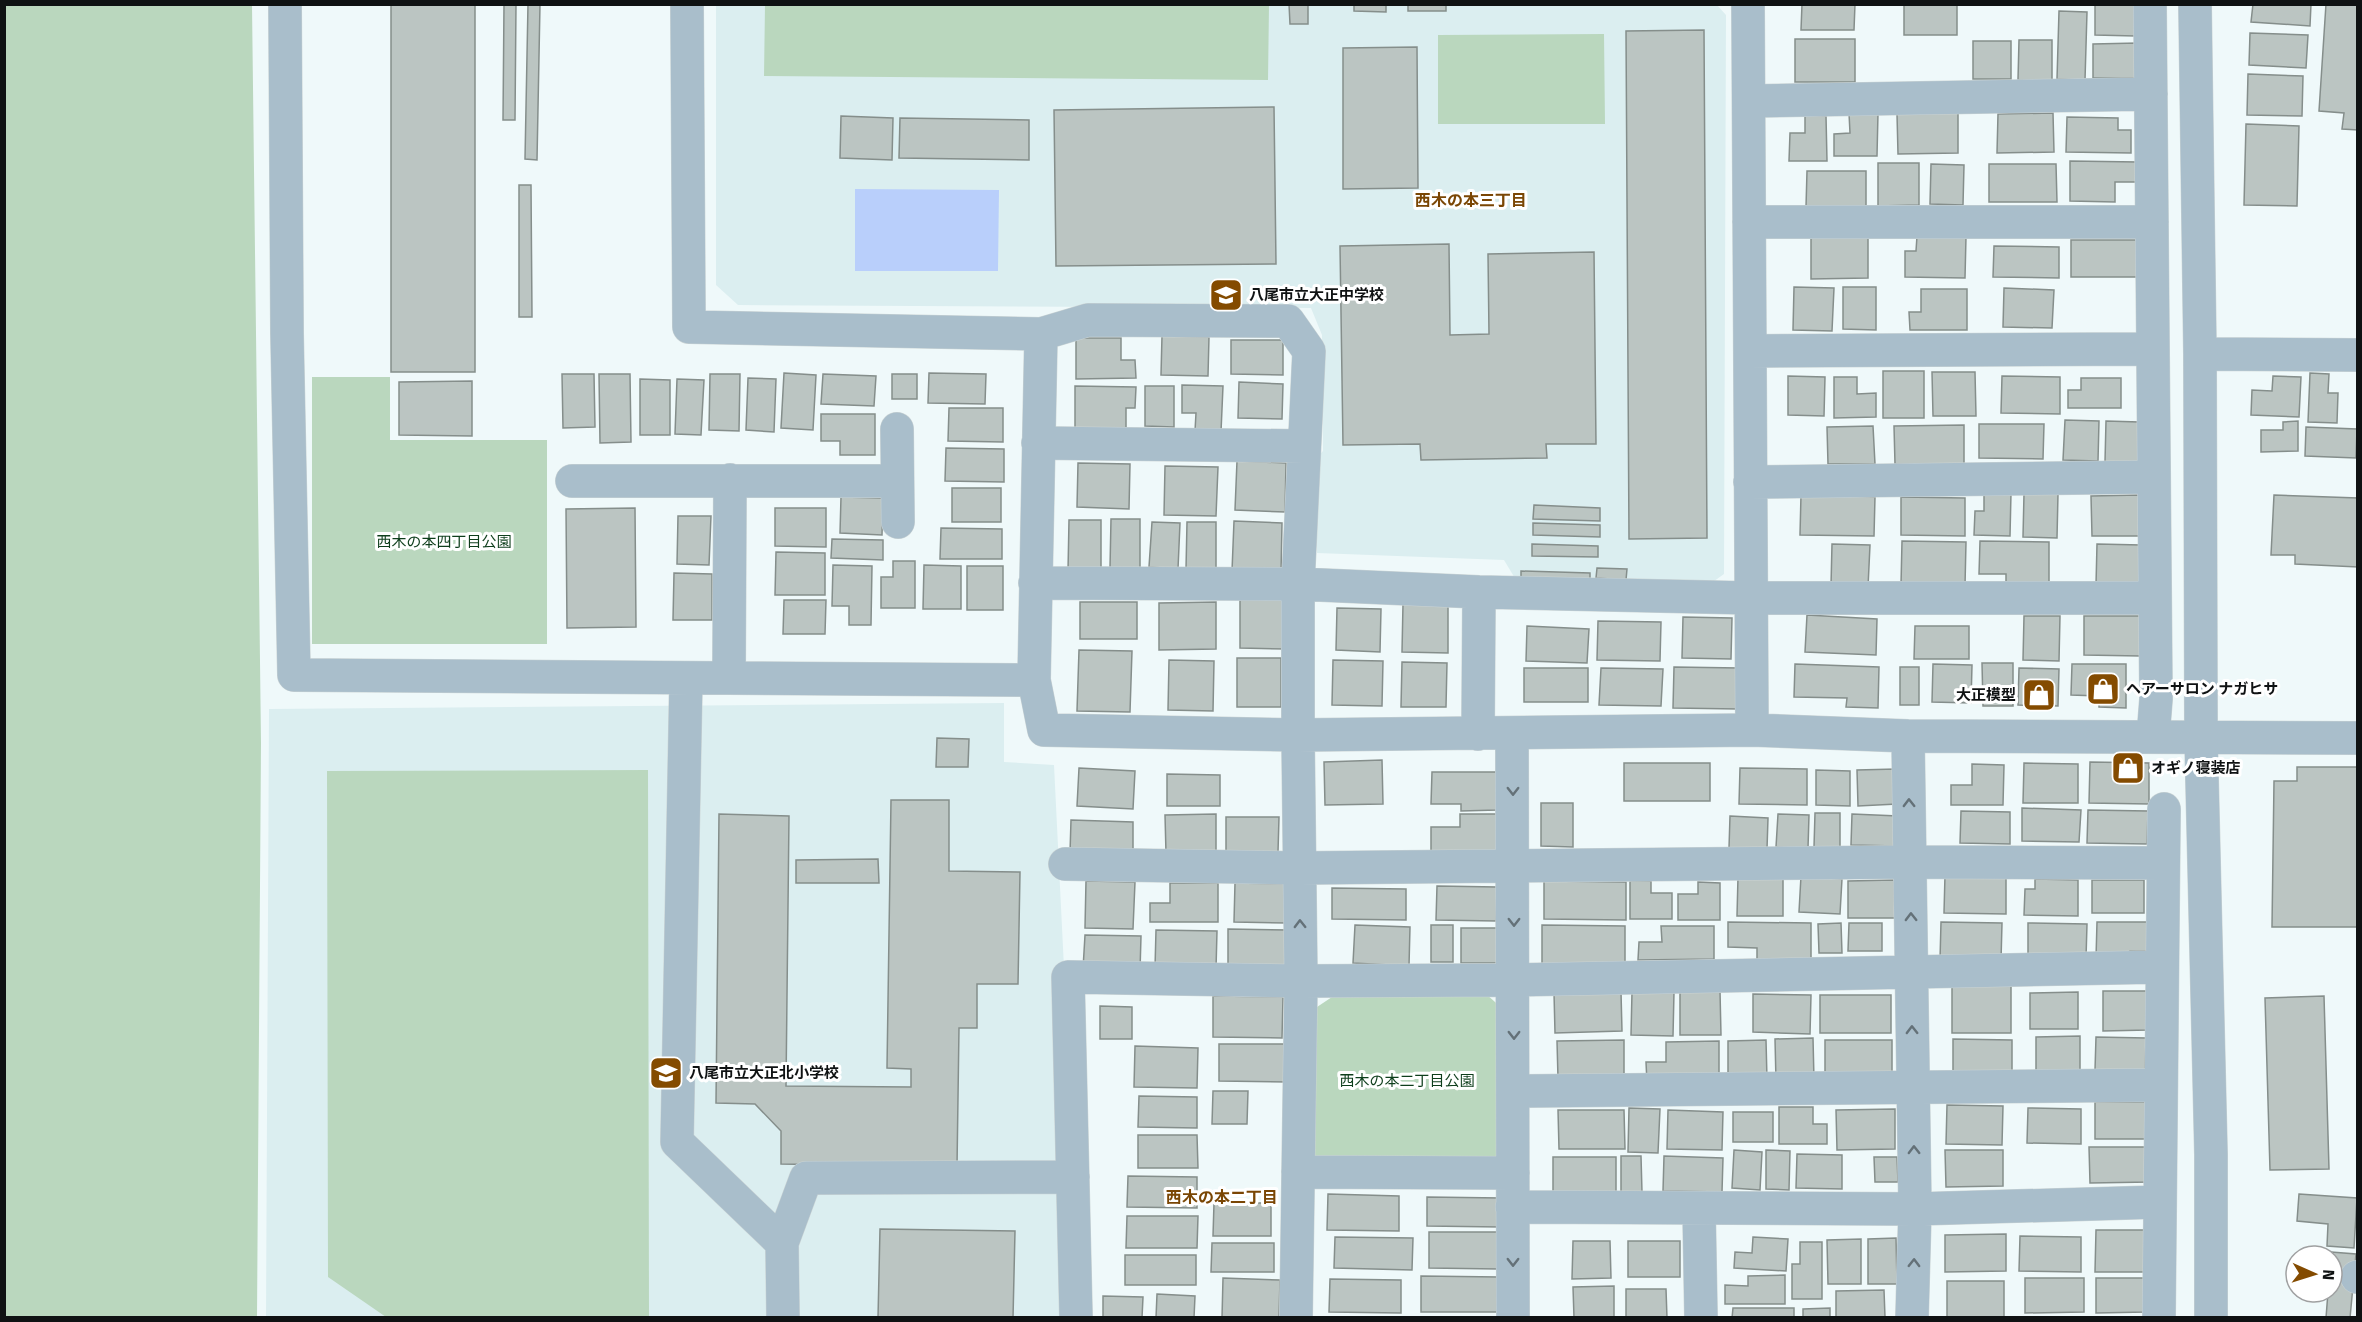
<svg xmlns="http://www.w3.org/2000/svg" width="2362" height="1322" font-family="'Fira Sans','Noto Sans JP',sans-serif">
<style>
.built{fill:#dbeef0}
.green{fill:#bad7be}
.water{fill:#b9cffb}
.building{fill:#bbc5c2;stroke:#858e8b;stroke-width:1.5}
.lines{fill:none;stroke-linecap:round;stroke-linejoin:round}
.minor-casing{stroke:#cbd4d5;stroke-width:34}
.minor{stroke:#a9becb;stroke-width:33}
.oneway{stroke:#647178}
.labels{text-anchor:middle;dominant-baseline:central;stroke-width:6;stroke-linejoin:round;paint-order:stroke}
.poi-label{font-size:15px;font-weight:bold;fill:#0f1213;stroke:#fff;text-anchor:start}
.park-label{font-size:15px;fill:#0e3e1c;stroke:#fff}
.neighbourhood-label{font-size:16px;font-weight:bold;fill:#7a4604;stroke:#fff}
</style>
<rect width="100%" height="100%" fill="#eff9fa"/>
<path class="built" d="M716,5H1717L1726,15L1724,574L1710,584L1516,580L1504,560L1317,553L1316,458L1323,451L1322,335L1311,308L738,305L716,285Z
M1004,703V762L1054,765L1064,968L1066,1317L266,1318L269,709Z"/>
<path class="green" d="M5,4L252,5L261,743L257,1317H5Z
M765,5H1269L1268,80L764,76Z
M1604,34L1605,124H1438V35Z
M312,377H390V440H547V644H312Z
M648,770L649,1317H386L328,1277L327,771Z
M1486,994L1504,1010L1501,1167L1320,1164L1310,1152L1314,1009L1332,997Z"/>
<path class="water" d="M855,189L999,190L998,271H855Z"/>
<path class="building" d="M391,4H475V372H391Z
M504,4H516L515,120H503Z
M528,4H540L537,160L525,159Z
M1289,4H1308V24H1290Z
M1354,4H1386V12L1354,11Z
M1408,4H1446V11H1408Z
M1802,4H1855L1854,30H1801Z
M1904,4H1957V35H1904Z
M2095,4H2135V36L2095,35Z
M2253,4H2311L2310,26L2251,22Z
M2326,4H2358V130L2342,129L2344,113L2319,111Z
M2059,11L2087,12L2085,80L2057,79Z
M1704,30L1707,538L1629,539L1626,31Z
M2250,33L2308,35L2306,68L2249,65Z
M1795,39H1855V82H1795Z
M2019,40H2052V80H2018Z
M1973,41H2011V79H1973Z
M2138,43V78H2093V44Z
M1417,47L1418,188L1343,189V48Z
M2248,74L2303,76L2302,116L2247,115Z
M1274,107L1276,264L1056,266L1054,110Z
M1849,113H1878L1877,156H1834V134L1850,133Z
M1958,113V153L1898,154L1897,114Z
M2053,113L2054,152L1997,153L1998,114Z
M841,116L893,118L892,160L840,158Z
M1805,116H1826L1827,161H1789L1790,133H1805Z
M2067,117L2118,118V130H2131V153L2066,152Z
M900,118L1029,120V160L899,158Z
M2246,124L2299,126L2297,206L2244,205Z
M2070,161L2138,162L2137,182H2115V202L2070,201Z
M1878,163H1919V205L1878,206Z
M1931,164L1964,165L1963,205L1930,204Z
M1989,164H2056L2057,202H1989Z
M1807,171H1866V208L1806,207Z
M519,185H531L532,317H519Z
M1811,236H1868V278L1811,279Z
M1917,236L1966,237L1965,278L1905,277V251H1916Z
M2071,240H2141V277H2071Z
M1449,244L1450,335L1489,334L1488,254L1594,252L1596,444H1546L1547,458L1421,460L1420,444L1343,445L1340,246Z
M1994,246L2059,247V278L1993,277Z
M1794,287L1834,288L1832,331L1793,330Z
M1843,287H1876V330L1843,329Z
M2004,288L2054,290L2052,328L2003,327Z
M1921,289H1967V330H1910L1909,312H1921Z
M1162,336L1209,337L1208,376L1161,375Z
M1076,338H1121V360H1135L1136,378L1076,379Z
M1231,340H1283V375L1231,374Z
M1883,371H1924V418H1883Z
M1932,372H1975L1976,416H1933Z
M784,373L816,375L813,430L781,428Z
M929,373L986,374L985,404L928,403Z
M2310,373L2329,374L2328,393H2338L2337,423L2308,422Z
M562,374H594L595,427L563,428Z
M599,374H630L631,442L600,443Z
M710,374H740L739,431L709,430Z
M823,374L876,376L874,406L821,404Z
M892,374H917V399H892Z
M1788,376L1825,377L1824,416L1788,415Z
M2002,376L2060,377V414L2001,413Z
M2273,376L2301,377L2299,417L2251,415L2252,390L2272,391Z
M1834,377H1857V394L1876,393V417L1834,418Z
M748,378L776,379L774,432L746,430Z
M2081,378H2121V408H2068V390H2081Z
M640,379L670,380V435H640Z
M677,379L704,380L701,435L675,434Z
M472,381V436L399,435V382Z
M1239,382L1283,384L1282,419L1238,418Z
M1182,385L1223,386L1221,432L1195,431L1196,413H1182Z
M1075,386L1136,387L1135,408H1126V432H1075Z
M1145,386H1174V427L1145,426Z
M949,408H1003V442L948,441Z
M821,414H875V455H840V441H821Z
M2065,420L2099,421L2098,461L2063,460Z
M2106,421L2139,422L2138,463L2105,462Z
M2298,421V451L2261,452V430H2283V422Z
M1979,424H2044L2043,459L1979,458Z
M1964,425V464H1895L1894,426Z
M1873,426L1875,464H1828L1827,427Z
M2306,427L2357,429L2356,458L2305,456Z
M946,448L1004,449V482L945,481Z
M1237,461L1286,463L1285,512L1235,510Z
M1078,463L1130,464L1129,509L1077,507Z
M1165,466L1218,467L1216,516L1164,515Z
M952,488H1001V522H952Z
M1984,493H2011L2010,536L1974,535L1975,511H1984Z
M2024,494H2058L2057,538L2023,537Z
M1801,495L1875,497L1874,536L1800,535Z
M2140,495V536H2092L2091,496Z
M2274,495L2358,498V567L2295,564V555H2271Z
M841,497L883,498L882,535L840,533Z
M1901,497L1965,498V536L1901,535Z
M1534,505L1600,508V521L1533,519Z
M635,508L636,627L567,628L566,509Z
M775,508H826V547L775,546Z
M678,516H711L709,565L677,564Z
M1111,519H1140V568H1110Z
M1069,520H1101V571H1068Z
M1234,521L1282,523L1281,573L1232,571Z
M1152,522L1180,523L1178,569L1149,567Z
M1187,522H1216V570L1186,569Z
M1533,523L1600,525V537L1533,535Z
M941,528L1002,529V559H940Z
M832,539L883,540V560L831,558Z
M1902,541L1966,542L1965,586L1901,585Z
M1980,541L2049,542V584H2006V574H1979Z
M1532,544L1598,546V557L1532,556Z
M1832,544L1870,545L1868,587L1831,586Z
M2097,544L2141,545L2140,585H2096Z
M776,552L825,553V595H775Z
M893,561H915V608H881V577H893Z
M833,565L872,566L871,625H849V606H832Z
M924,565L961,566V609H923Z
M967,566H1003V610H967Z
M1597,568L1627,569L1626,580L1596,578Z
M1521,571L1590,573V586L1521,583Z
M674,573L712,574V620H673Z
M784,600H826L825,634H783Z
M1240,600H1285V649L1240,648Z
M1080,602H1137V639H1080Z
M1216,602V649L1159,650V603Z
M1403,604H1448V653L1402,652Z
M1337,608L1381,609L1380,652L1336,650Z
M1807,615L1877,619L1876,655L1805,652Z
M2024,616H2060L2059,661L2023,660Z
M2084,616H2140V656L2084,655Z
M1683,617L1732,618L1731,659L1682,658Z
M1598,621L1661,622L1660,661L1597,660Z
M1527,626L1589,629L1587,663L1526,661Z
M1915,626H1969V659H1914Z
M1079,650L1132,651L1130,712L1077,711Z
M1237,658H1281V707H1237Z
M1169,660L1214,661L1213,711L1168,710Z
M1333,660L1383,661L1382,706L1332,705Z
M1402,662L1447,663L1446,707H1401Z
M1982,663H2013V706H1983Z
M1795,664L1879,667L1878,708L1846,707L1847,698L1794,697Z
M1933,664L1972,665L1971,703L1932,702Z
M2072,664H2126V708L2099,707V696L2071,695Z
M1674,667L1739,668L1738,709L1673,708Z
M1900,667H1919V705H1900Z
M1524,668H1588V702H1524Z
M1601,668L1663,669L1661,706L1599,705Z
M2019,668L2059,669L2058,706L2018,705Z
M937,738L969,739L968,767H936Z
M1382,760L1383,804L1325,805L1324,762Z
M2090,762L2149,763V804L2089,803Z
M1624,763H1710V801H1624Z
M2024,763L2078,764V803H2023Z
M1972,764L2004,765L2003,805H1951V785H1972Z
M2297,767H2358V927H2272L2274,781H2297Z
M1079,768L1135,771L1133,809L1077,806Z
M1740,768L1807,769V805L1739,804Z
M1896,769L1897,804L1858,806L1857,770Z
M1816,770L1850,771V806L1816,805Z
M1432,772H1497V810L1461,811V804H1431Z
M1167,774L1220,775V806H1167Z
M891,800H949V871L1020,872L1018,984H977V1028H959L957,1167L781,1164V1131L755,1104L716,1103L719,814L789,816L786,1086L911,1087V1069L887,1068Z
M1541,803H1573V847L1541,846Z
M2022,808L2081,810L2079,842L2022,841Z
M2088,810L2148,811L2147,844L2087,843Z
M1961,811L2010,812V844L1960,843Z
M1815,813H1840V847H1814Z
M1216,814V852L1166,853L1165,815Z
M1460,814H1497V852H1431V827H1460Z
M1778,814L1809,815L1808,848L1776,847Z
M1852,814L1898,816L1897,846L1851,845Z
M1730,816L1768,818L1767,849L1729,848Z
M1226,817H1279L1278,852L1226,853Z
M1071,820L1133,822V855L1070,853Z
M878,859L879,883H796V860Z
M1945,875L2006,876V914L1944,913Z
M1801,876L1842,879L1840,914L1799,912Z
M1738,877L1783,878V916H1737Z
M2035,879L2078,880V916L2024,915L2025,889H2035Z
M1894,880L1895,918H1848V881Z
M2092,880H2144V913H2092Z
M1086,881L1135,882L1133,929L1085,928Z
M1544,881L1626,882V920L1544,919Z
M1630,881H1651V893H1672V919H1630Z
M1698,882L1720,883V920H1678V894H1698Z
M1170,883H1218V922H1150V903H1170Z
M1235,883L1287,884L1286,923L1234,922Z
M1437,886L1497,887L1496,921L1436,920Z
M1332,888L1406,889V920L1332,919Z
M1728,922L1811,923V961H1757V948L1728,947Z
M1941,922L2002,923L2001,961L1940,960Z
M2097,922H2154V951H2130V959L2096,958Z
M1841,923L1842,953H1819L1818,924Z
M1849,923H1882V951H1848Z
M2028,923L2087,924L2086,958L2028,956Z
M1355,925L1410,927L1409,966L1353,963Z
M1431,925H1453V962H1431Z
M1542,925L1625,926V964H1542Z
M1661,926H1714V959L1638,960L1639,942H1662Z
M1461,928H1499L1498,963H1461Z
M1228,929L1288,930L1289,968H1228Z
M1156,930L1217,931L1216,969L1155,968Z
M1085,935L1141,936L1140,971L1083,969Z
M1952,986H2011V1033H1952Z
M1680,991H1720L1721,1035H1680Z
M2103,991H2148V1030L2103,1031Z
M1621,992L1622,1031L1555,1033L1554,993Z
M1632,992H1674L1673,1036L1631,1035Z
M2078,992V1029H2030V993Z
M1753,994L1811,995L1810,1034L1753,1032Z
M1820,995H1891V1033H1820Z
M1213,996L1283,997L1282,1038L1213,1037Z
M2324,996L2329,1169L2270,1170L2265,998Z
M1100,1006L1132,1007V1039H1100Z
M2080,1036V1071H2036V1037Z
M2096,1037L2146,1038L2145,1071L2095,1070Z
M1813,1038L1814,1080L1776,1081L1775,1039Z
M1953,1039L2012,1040V1072L1953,1071Z
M1624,1040V1077L1558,1078L1557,1041Z
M1766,1040L1767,1079H1728V1041Z
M1825,1040H1892V1077L1825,1076Z
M1719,1041V1082L1647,1083L1646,1062H1666V1042Z
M1219,1044H1288L1287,1082L1219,1081Z
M1135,1046L1198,1048L1197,1088L1134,1087Z
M1213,1091H1248L1247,1124H1212Z
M1139,1096L1197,1097V1128L1138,1127Z
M2095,1102H2148V1139H2095Z
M1947,1105L2003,1106L2002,1145L1946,1144Z
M1779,1107H1813V1124H1827V1144H1779Z
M1629,1108L1660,1109L1658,1153L1628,1152Z
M2028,1108L2081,1109V1144L2027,1143Z
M1895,1109V1149L1837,1150L1836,1110Z
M1558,1110H1624L1625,1149H1559Z
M1668,1110L1723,1112L1722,1150L1667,1149Z
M1733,1112H1773V1142H1733Z
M1138,1135H1197L1198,1168H1138Z
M2089,1147H2150V1182L2090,1183Z
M1734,1150L1762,1152L1760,1190L1732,1188Z
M1766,1150L1790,1151L1789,1190L1766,1189Z
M1945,1150H2003V1186L1946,1187Z
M1797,1154L1842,1155V1189L1796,1188Z
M1621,1156H1641L1642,1192H1621Z
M1664,1156L1723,1158L1722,1192L1663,1191Z
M1553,1157H1616V1194H1553Z
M1874,1157H1897L1898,1182H1875Z
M1128,1176L1197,1177V1208L1127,1207Z
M1328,1194L1399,1196V1231L1327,1230Z
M2299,1194L2357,1198L2354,1248L2327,1246L2328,1224L2297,1221Z
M1427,1197L1501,1198L1500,1227L1427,1226Z
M1214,1203H1271V1236H1213Z
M1127,1216H1198L1197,1248H1126Z
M880,1229L1015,1231L1013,1318H878Z
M2096,1230H2146V1272H2095Z
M1429,1232H1499L1498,1269L1429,1268Z
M2006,1234V1271L1945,1272V1235Z
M2020,1236L2081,1237V1272L2019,1271Z
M1335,1237L1413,1238L1412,1270L1334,1268Z
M1753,1237L1788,1239L1786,1271L1734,1268L1735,1252L1752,1253Z
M1896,1238L1897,1284H1868V1239Z
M1861,1239V1284H1828L1827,1240Z
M1573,1241H1610L1611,1278L1572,1279Z
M1628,1241H1680V1277H1628Z
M1800,1242H1822V1299H1792V1264H1800Z
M1212,1243H1274V1272H1211Z
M2331,1252L2356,1254L2350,1318H2326L2328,1292H2332Z
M1125,1255H1196V1285H1125Z
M1785,1275V1304H1725V1285L1748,1286V1276Z
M1421,1276L1499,1277V1312H1421Z
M1223,1278L1280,1280L1279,1318H1222Z
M2025,1278H2084V1312L2025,1313Z
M2096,1278H2145L2146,1312L2096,1313Z
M1330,1279L1401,1280V1313L1329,1312Z
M1947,1281H2004V1318H1947Z
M1614,1286V1318H1574L1573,1287Z
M1626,1289H1666L1667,1318H1626Z
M1884,1290L1885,1317L1836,1318V1291Z
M1157,1294L1195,1296L1194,1318H1156Z
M1103,1296L1143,1297L1142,1318H1103Z
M1733,1308H1794V1318H1732Z
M1830,1308V1318H1803V1309Z"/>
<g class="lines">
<g class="minor-casing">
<path id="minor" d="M285,4L287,333L294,675L1034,680
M687,4L689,327L1041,334L1088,320L1288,321L1309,351L1298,584V735L1301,981L1296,1318
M1748,4L1752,730
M2150,4L2156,699L2153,737
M2195,4L2200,354L2201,737L2211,1155V1318
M1749,101L2151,94
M1749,222H2152
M1041,334L1034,680L1044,730L1298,735L1752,730L1908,736L2358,738
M1750,351L2153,349
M2200,354L2358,355
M897,429L898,522
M1038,443L1304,446
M572,481H897
M1750,482L2154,477
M1035,583L1298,584L1479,592L1751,598H2155
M686,678L677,1142L782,1243L783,1318
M729,678L730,480
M1512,733L1513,1318
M1478,734L1479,592
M1908,736L1915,1209L1912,1318
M1065,864L1300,868L1910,862L2163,863
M1513,1091L2161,1085
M1298,1172L1513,1173
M1512,1207L1915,1209L2159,1202
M1699,1208L1701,1318
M782,1243L806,1178L1073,1177
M2357,1277H2358
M1076,1318L1068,977L1301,981L1514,980L2162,967
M2159,1318L2164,809"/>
</g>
<use href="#minor" class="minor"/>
</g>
<defs><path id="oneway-chevron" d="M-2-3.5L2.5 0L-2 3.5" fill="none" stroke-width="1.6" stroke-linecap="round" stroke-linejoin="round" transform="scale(1.5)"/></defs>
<g class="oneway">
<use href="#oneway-chevron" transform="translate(1513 791) rotate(90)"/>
<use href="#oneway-chevron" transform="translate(1909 803) rotate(-91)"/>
<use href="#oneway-chevron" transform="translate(1911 917) rotate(-91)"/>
<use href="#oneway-chevron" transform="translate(1514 922) rotate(90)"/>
<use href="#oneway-chevron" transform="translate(1300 924) rotate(-91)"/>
<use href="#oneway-chevron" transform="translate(1912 1030) rotate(-91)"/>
<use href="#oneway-chevron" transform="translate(1514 1035) rotate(90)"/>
<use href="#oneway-chevron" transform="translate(1914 1150) rotate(-91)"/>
<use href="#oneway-chevron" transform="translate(1513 1262) rotate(90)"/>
<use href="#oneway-chevron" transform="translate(1914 1263) rotate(-89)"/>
</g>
<defs>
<g id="school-square" transform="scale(1.725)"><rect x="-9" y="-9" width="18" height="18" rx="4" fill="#844b00" stroke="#fff"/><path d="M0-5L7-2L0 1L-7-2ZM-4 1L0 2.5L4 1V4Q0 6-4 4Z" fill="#fff"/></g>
<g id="shop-square" transform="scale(1.725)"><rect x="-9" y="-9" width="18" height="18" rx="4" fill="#844b00" stroke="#fff"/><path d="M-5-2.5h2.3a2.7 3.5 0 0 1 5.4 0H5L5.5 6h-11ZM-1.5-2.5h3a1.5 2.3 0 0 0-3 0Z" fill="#fff"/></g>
</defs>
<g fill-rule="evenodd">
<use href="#school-square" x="1226" y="295"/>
<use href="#shop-square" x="2103" y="689"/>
<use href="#shop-square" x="2039" y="695"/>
<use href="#shop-square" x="2128" y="768"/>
<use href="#school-square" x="666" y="1073"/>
</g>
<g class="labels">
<g class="poi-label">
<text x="1249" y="295">八尾市立大正中学校</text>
<text x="2126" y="689">ヘアーサロン ナガヒサ</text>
<text x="2016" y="695" text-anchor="end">大正模型</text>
<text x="2151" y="768">オギノ寝装店</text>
<text x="689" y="1073">八尾市立大正北小学校</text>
</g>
<g class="park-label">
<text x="444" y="542">西木の本四丁目公園</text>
<text x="1407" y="1081">西木の本二丁目公園</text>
</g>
<g class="neighbourhood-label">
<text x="1471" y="200">西木の本三丁目</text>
<text x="1222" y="1197">西木の本二丁目</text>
</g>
</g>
<rect width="2362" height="1322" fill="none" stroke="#0f1213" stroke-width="12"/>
<g transform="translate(2314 1274) rotate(93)"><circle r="28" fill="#ffffff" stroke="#9fa0a1" stroke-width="1.5"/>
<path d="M0-4.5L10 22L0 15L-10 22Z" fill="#844b00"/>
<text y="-9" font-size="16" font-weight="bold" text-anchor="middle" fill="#0f1213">N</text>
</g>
</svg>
